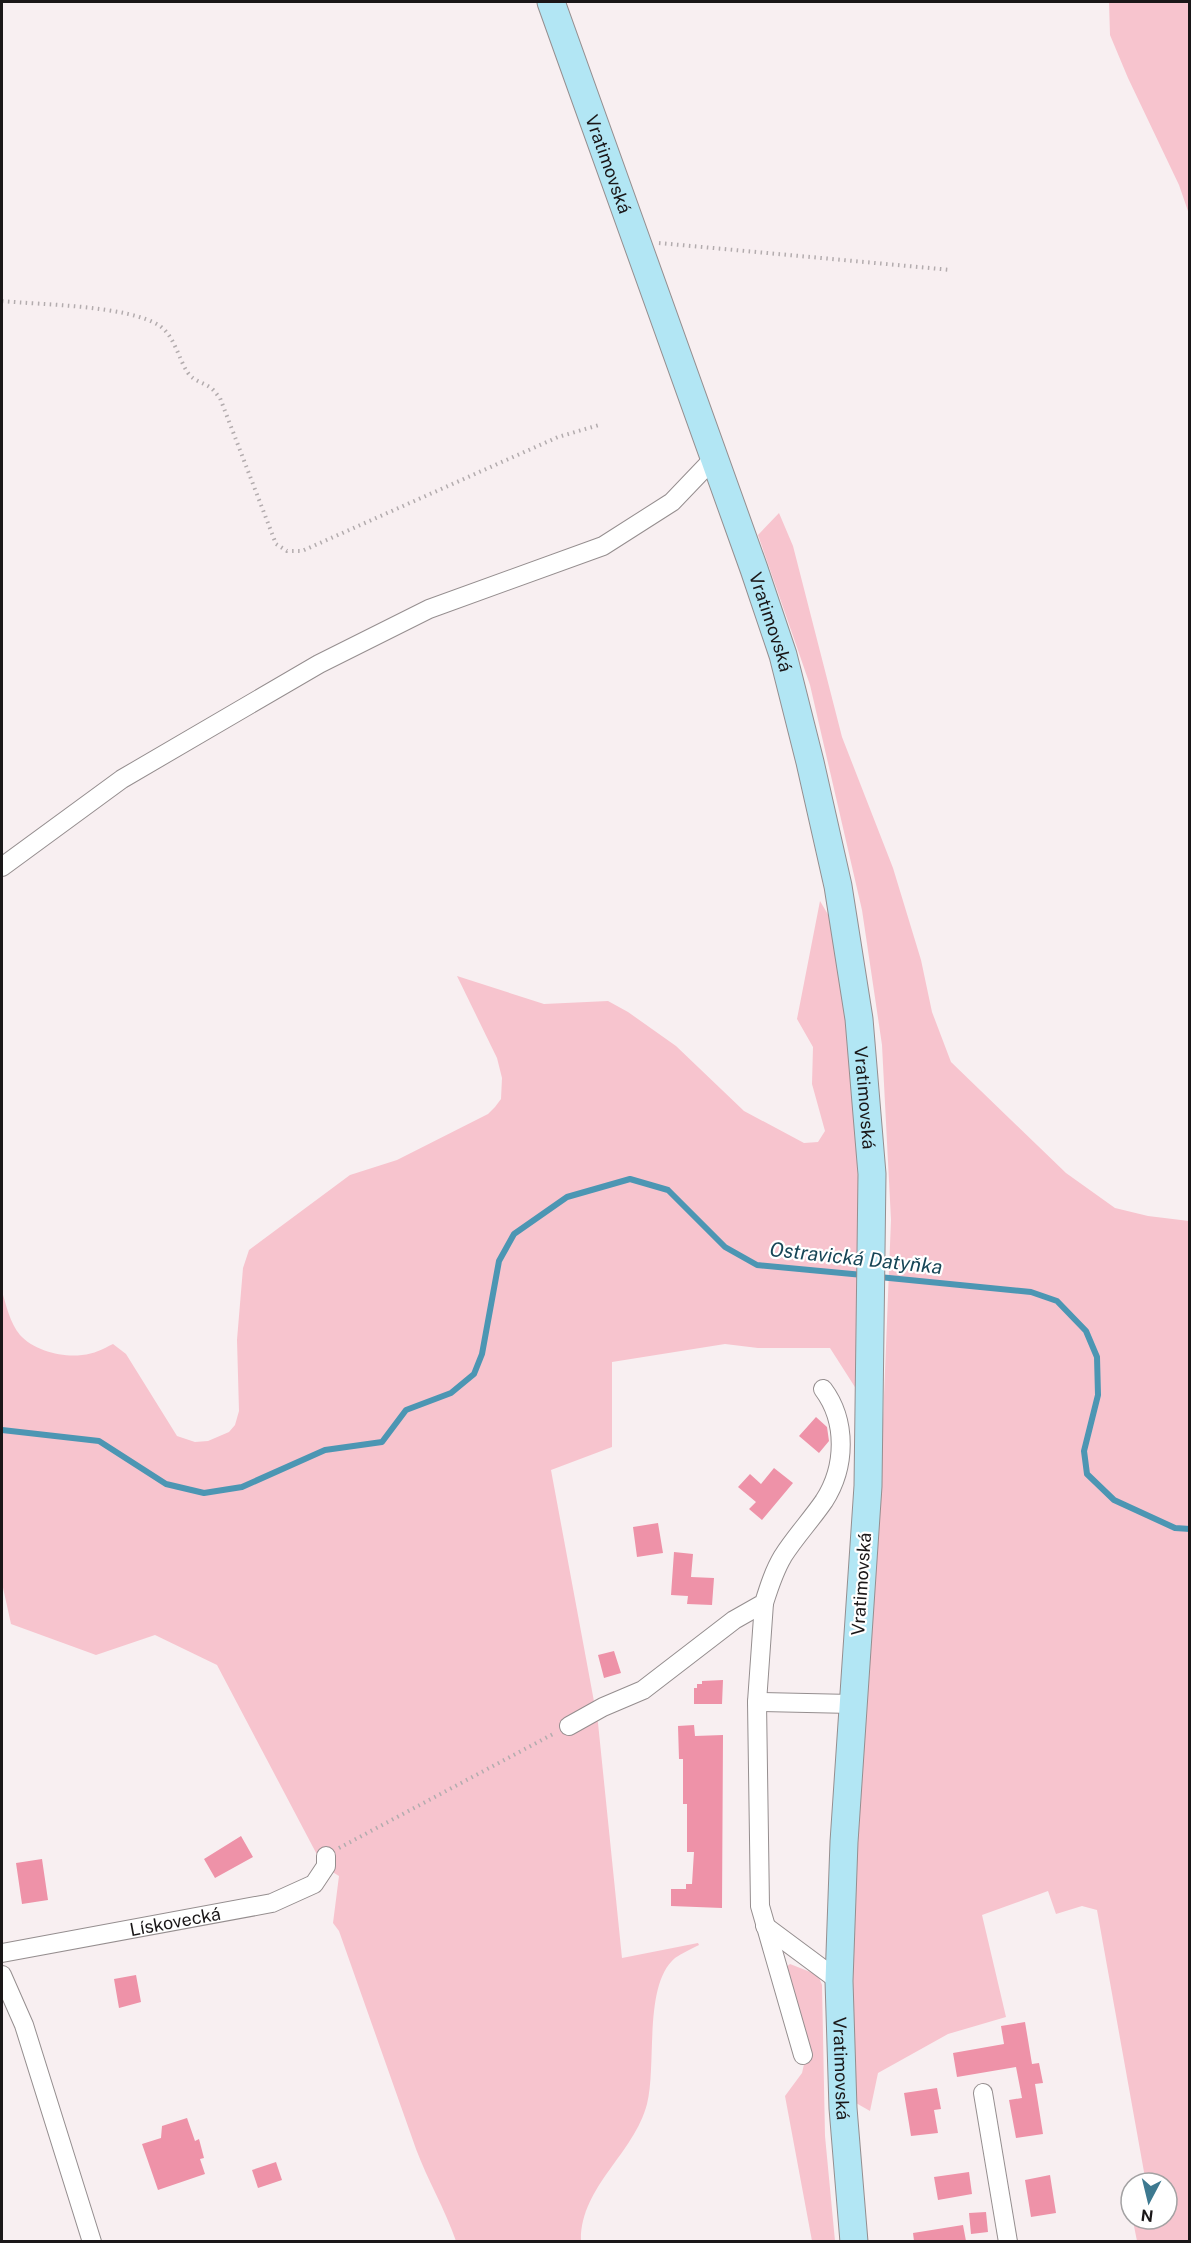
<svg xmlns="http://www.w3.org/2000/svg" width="1191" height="2243" font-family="'Public Sans',sans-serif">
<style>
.green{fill:#f7c4ce}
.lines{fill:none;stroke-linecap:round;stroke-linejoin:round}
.stream{stroke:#4c96b3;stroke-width:6}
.building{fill:#ee92a8}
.street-casing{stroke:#958e8f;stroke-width:20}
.secondary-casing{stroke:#958e8f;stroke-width:29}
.path{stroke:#b3acae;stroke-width:4;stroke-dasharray:1.5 4.5;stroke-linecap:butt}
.street{stroke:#fff;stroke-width:18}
.secondary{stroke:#b2e6f4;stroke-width:27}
.labels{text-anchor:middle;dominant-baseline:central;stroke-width:4.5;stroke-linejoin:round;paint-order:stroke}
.street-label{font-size:18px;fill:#1a1718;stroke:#fff}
.water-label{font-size:20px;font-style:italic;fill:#164556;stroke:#fff}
</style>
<rect width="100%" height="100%" fill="#f8eff1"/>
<path class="green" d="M1109,2H1189V214L1179,185L1128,78L1110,35Z
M779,513L793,546L842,737L893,868L921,960L932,1012L951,1062L1066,1173L1115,1208L1148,1216L1189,1221V2241H1137L1134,2226L1153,2219H1167V2183H1146L1097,1910L1082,1906L1056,1914L1048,1891L982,1915L1006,2017L948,2034L878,2073L870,2111L856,2103L852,1981L856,1855L880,1497L891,1220L882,1045L862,910L810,685L758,535Z
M820,901L833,923L849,1049L858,1177L860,1395L830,1348H758L725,1344L612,1362V1447L551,1470L598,1723L622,1958L698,1943L699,1945C691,1949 682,1953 675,1958C643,1985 657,2065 647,2104C634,2154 580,2187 581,2241H456C445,2209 428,2181 416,2149L339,1931L333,1923L339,1876L323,1866L217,1665L155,1635L96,1655L11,1624L2,1583V1291C6,1305 10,1323 20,1335C33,1350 63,1358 82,1355C94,1354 103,1349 113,1344L126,1354L177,1436L195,1442L208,1441L229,1432L235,1425L239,1411L237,1340L243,1268L249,1250L350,1175L397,1160L488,1114L495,1107L501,1099L502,1078L497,1058L457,976L544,1004L608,1001L628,1012L676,1046L744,1111L804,1143L818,1142L825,1131L812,1084L813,1047L797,1019Z
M790,1964L818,1975L822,1985L825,2136L835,2241H812L785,2096L802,2073L805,2060L785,1968Z"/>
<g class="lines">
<path class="stream" d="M879,1277L1031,1292L1057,1301L1086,1331L1097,1357L1098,1395L1084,1451L1087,1474L1114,1500L1175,1528L1190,1529
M2,1430L99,1441L166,1484L204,1493L242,1487L325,1450L382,1442L406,1410L451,1393L474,1374L482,1354L499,1261L514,1234L567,1197L630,1179L668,1190L725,1247L757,1265L863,1275"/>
</g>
<path class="building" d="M816,1417L827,1427L829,1441L819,1453L799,1436Z
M774,1468L793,1483L762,1520L749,1509L756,1502L738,1487L750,1474L761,1484Z
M658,1523L663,1553L637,1557L633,1527Z
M674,1552L693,1554L691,1577L714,1578L712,1605L687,1604L688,1596L671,1595Z
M614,1651L621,1673L604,1678L598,1655Z
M723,1680L722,1704H694V1688H697V1684H702V1681Z
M694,1725L695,1736L723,1735L722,1908L671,1906V1889H686V1884H692L694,1852H687V1804H683V1759H679L678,1726Z
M241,1836L253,1857L215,1878L204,1859Z
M42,1859L48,1900L22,1904L16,1863Z
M136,1975L141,2002L119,2008L114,1979Z
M1025,2022L1032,2064L1039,2063L1043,2083L1035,2084L1043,2134L1016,2138L1009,2100L1022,2098L1016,2067L957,2077L953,2053L1004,2044L1001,2026Z
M937,2088L941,2109L934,2110L938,2133L911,2136L904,2093Z
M187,2118L195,2141L199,2139L204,2158L200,2159L205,2174L158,2190L142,2144L161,2138L162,2126Z
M276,2162L282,2180L258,2188L252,2170Z
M969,2172L972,2194L938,2200L934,2177Z
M1050,2175L1056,2213L1031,2217L1025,2180Z
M986,2212L988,2232L971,2234L969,2213Z
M963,2225L966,2241H914L913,2233Z"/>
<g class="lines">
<g class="street-casing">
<g id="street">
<path d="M2,867L122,779L319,664L429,609L603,546L672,502L715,457"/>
<path d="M764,1603L757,1702L760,1906L803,2055"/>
<path d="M757,1702L852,1704"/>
<path d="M569,1726L603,1707L643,1690L734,1620L764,1603C769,1587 774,1571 783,1556C795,1537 811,1520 824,1501C846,1467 847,1421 823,1389"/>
<path d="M765,1926L839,1981"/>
<path id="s1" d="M2,1953L272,1903L314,1884L326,1866V1856"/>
<path d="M2,1975L24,2025L92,2242"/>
<path d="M983,2093L1008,2242"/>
</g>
</g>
<g class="secondary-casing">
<g id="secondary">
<path id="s2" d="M551,2L754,569L783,655L810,762L838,886L859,1019L872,1174L868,1486L844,1842L839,1981L843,2108L854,2242"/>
</g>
</g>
<path class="path" d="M659,243L951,270
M2,301C42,305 128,305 160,326C175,337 178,358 188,373C195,382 203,382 211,388C214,390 217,395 220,398L276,544L287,551H302L558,437L599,425
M339,1848L555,1733"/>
<use href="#street" class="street"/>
<use href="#secondary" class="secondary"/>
</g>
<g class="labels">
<g class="street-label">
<text stroke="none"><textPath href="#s2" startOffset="172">Vratimovská</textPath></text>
<text stroke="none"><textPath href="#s2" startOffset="658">Vratimovská</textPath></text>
<text stroke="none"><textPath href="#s2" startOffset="1144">Vratimovská</textPath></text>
<text transform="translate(861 1584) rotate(-86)">Vratimovská</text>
<text stroke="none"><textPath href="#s1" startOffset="176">Lískovecká</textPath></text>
<text stroke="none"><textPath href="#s2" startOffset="2116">Vratimovská</textPath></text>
</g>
<g class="water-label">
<text transform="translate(856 1258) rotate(6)">Ostravická Datyňka</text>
</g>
</g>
<rect width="1191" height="2243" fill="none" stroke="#1a1718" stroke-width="6"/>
<g transform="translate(1149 2201) rotate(187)"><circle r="28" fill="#ffffff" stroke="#a3a2a3" stroke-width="1.5"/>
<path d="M0-4.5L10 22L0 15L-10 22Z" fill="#3d7990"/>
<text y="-9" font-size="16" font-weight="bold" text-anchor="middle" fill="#1a1718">N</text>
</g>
</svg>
